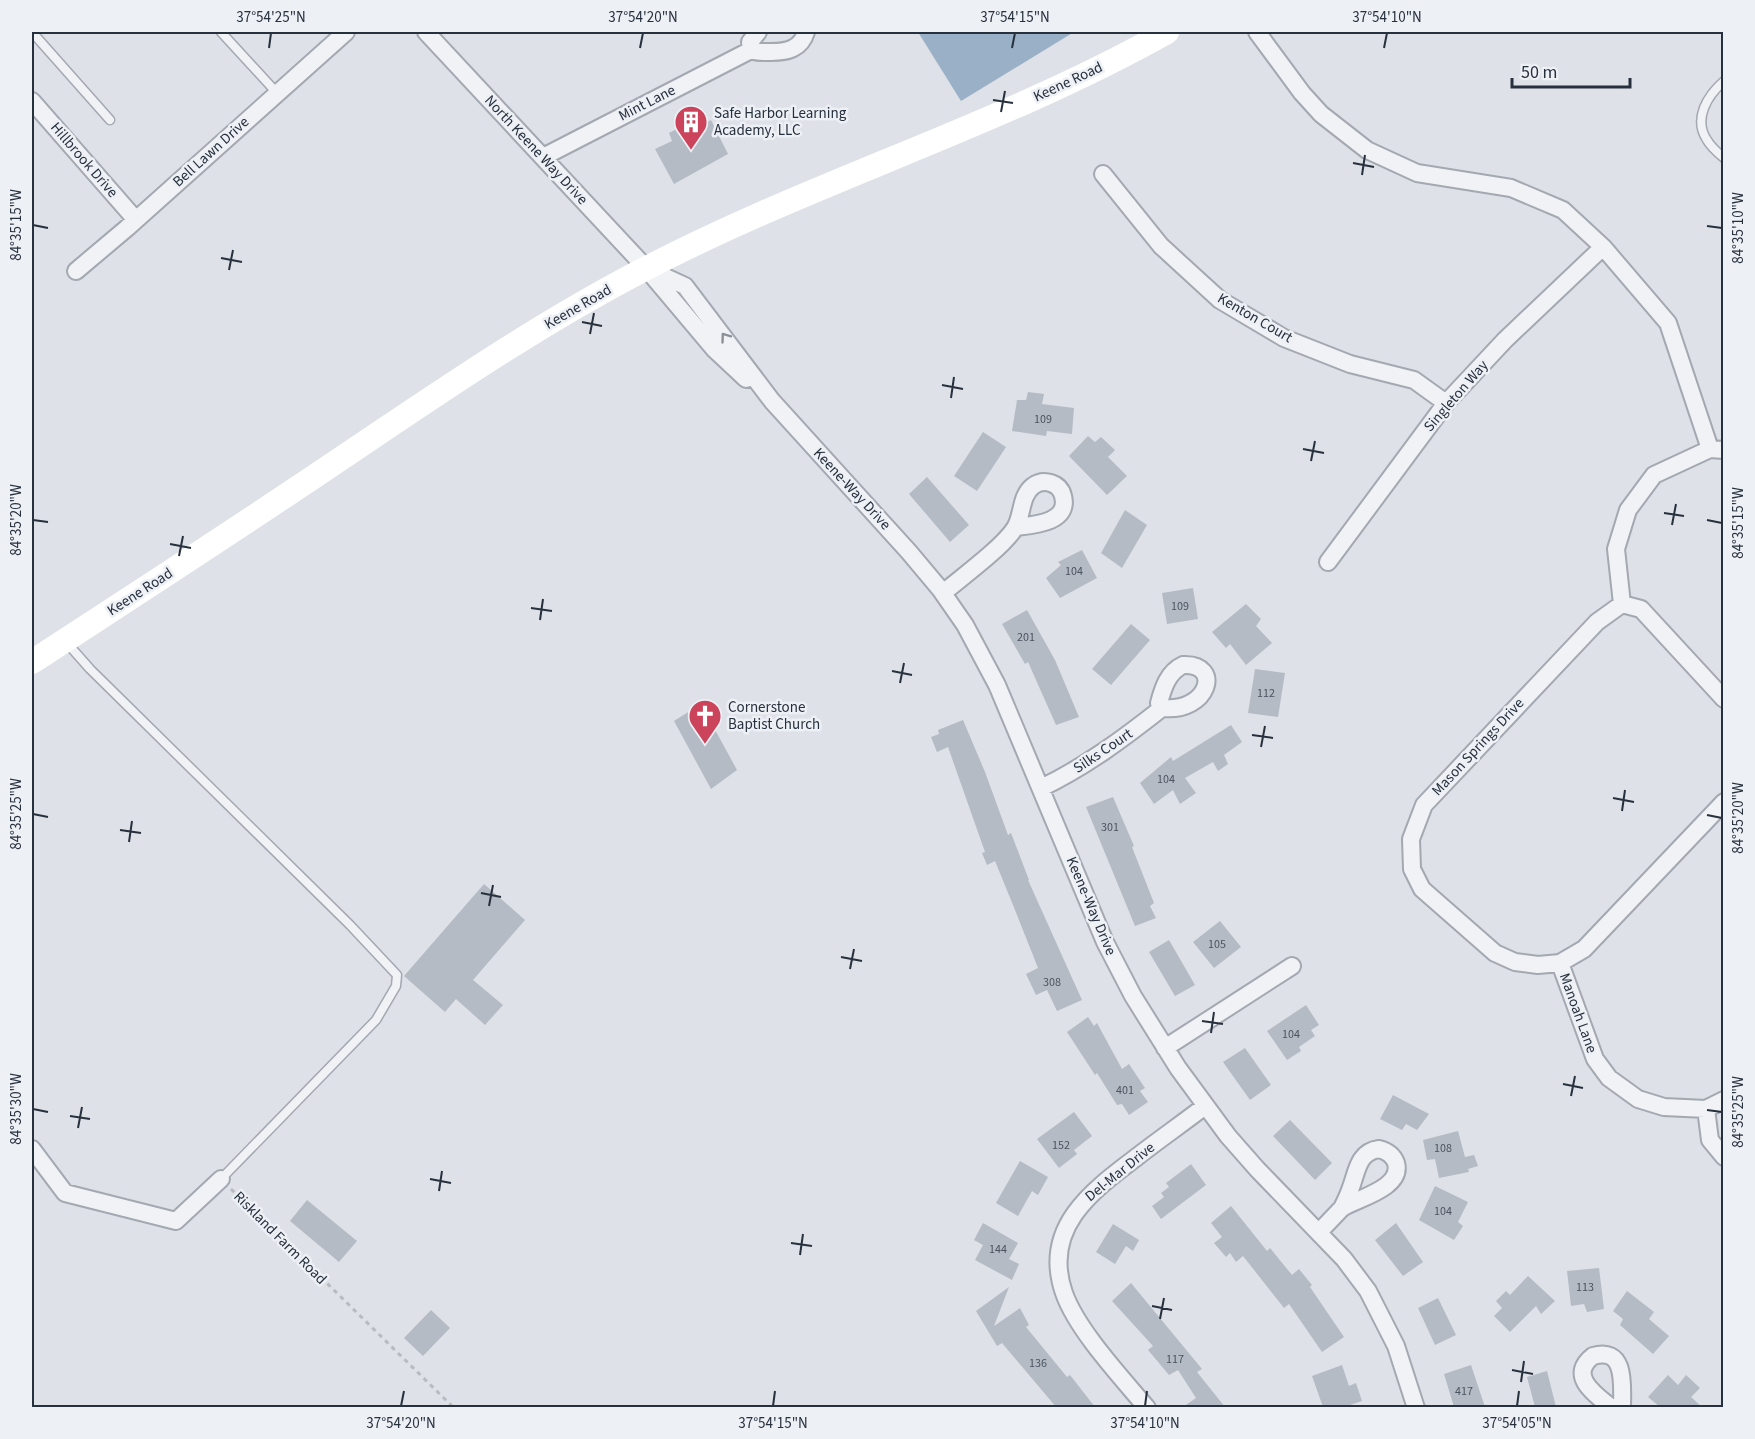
<svg xmlns="http://www.w3.org/2000/svg" width="1755" height="1439" font-family="'Source Sans 3',sans-serif">
<style>
.water{fill:#99b0c7}
.building{fill:#b5bbc4}
.lines{fill:none;stroke-linecap:round;stroke-linejoin:round}
.lane-casing{stroke:#a3a8b1;stroke-width:11}
.street-casing{stroke:#a3a8b1;stroke-width:20}
.path{stroke:#b8bcc1;stroke-width:3;stroke-dasharray:4.5 4.5;stroke-linecap:butt}
.lane{stroke:#f0f2f5;stroke-width:8}
.street{stroke:#f0f2f5;stroke-width:16}
.secondary{stroke:#fff;stroke-width:24}
.oneway{stroke:#8c9199}
.ticks{fill:none;stroke:#27303d;stroke-width:2}
.labels{text-anchor:middle;dominant-baseline:central;stroke-width:5;stroke-linejoin:round;paint-order:stroke}
.number-label{font-size:12px;fill:#4a535f}
.street-label{font-size:15px;fill:#27303d;stroke:#edf0f5}
.poi-label{font-size:15px;fill:#27303d;stroke:#edf0f5;text-anchor:start}
.neatline{fill:none;stroke:#27303d;stroke-width:2}
.ticks-label{font-size:15px;text-anchor:middle;fill:#27303d}
</style>
<rect width="100%" height="100%" fill="#dee1e7"/>
<path class="water" d="M918,32H1074L961,101Z"/>
<path class="building" d="M711,120L728,154L674,184L655,149L672,141L669,133L690,122L695,128Z
M1028,392L1044,394L1042,404L1074,408L1072,434L1047,431L1046,436L1012,431L1017,400H1026Z
M983,432L1006,447L977,491L954,476Z
M1088,436L1095,442L1101,437L1115,450L1108,457L1127,476L1107,495L1069,456Z
M927,477L969,525L950,542L909,494Z
M1125,510L1147,525L1122,568L1101,553Z
M1082,550L1097,578L1060,598L1046,578L1061,565L1058,562Z
M1193,588L1198,619L1167,624L1162,593Z
M1246,604L1261,619L1256,626L1272,643L1246,665L1230,644L1226,648L1212,632Z
M1027,610L1055,660L1079,717L1056,725L1028,662L1025,664L1002,624Z
M1131,624L1150,640L1111,685L1092,669Z
M1255,669L1285,673L1278,717L1248,713Z
M701,704L737,770L711,789L674,721Z
M963,720L985,772L1008,835L1011,833L1029,880H1028L1082,1000L1057,1011L1047,990L1036,995L1026,974L1038,968L1013,905L995,861L987,865L982,853L985,852L948,747L937,752L931,737L939,734L938,730Z
M1231,725L1242,742L1224,755L1228,764L1218,771L1213,762L1185,778L1196,793L1180,804L1173,790L1154,804L1140,783L1171,757L1173,761Z
M1113,797L1134,846L1132,847L1154,903L1150,906L1156,918L1135,926L1086,807Z
M484,884L525,920L473,980L503,1005L485,1025L456,999L445,1012L404,976Z
M1220,921L1241,947L1214,968L1193,942Z
M1169,940L1195,985L1175,996L1149,952Z
M1306,1005L1319,1025L1311,1030L1315,1036L1299,1047L1301,1051L1287,1060L1267,1031Z
M1088,1017L1094,1026L1097,1023L1122,1069L1129,1064L1145,1088L1140,1091L1148,1102L1129,1115L1122,1104L1117,1105L1097,1073L1095,1075L1067,1032Z
M1245,1048L1271,1085L1250,1100L1223,1062Z
M1393,1095L1429,1114L1417,1130L1406,1124L1402,1130L1380,1119Z
M1074,1112L1092,1136L1074,1150L1077,1154L1059,1168L1037,1139Z
M1290,1120L1332,1163L1315,1180L1273,1136Z
M1458,1131L1465,1157L1474,1155L1478,1166L1468,1169L1469,1172L1439,1178L1435,1159L1427,1160L1423,1140Z
M1020,1161L1048,1177L1038,1195L1032,1191L1018,1216L996,1203Z
M1191,1164L1206,1185L1161,1219L1152,1206L1164,1197L1161,1193L1169,1187L1166,1183Z
M1435,1186L1468,1202L1458,1222L1463,1226L1454,1240L1419,1220Z
M307,1200L357,1241L339,1262L290,1221Z
M1231,1206L1267,1251L1270,1248L1292,1275L1299,1269L1312,1285L1310,1287L1344,1337L1322,1352L1289,1304L1284,1308L1243,1256L1236,1262L1230,1253L1226,1257L1214,1243L1222,1237L1211,1223Z
M983,1223L1018,1243L1009,1259L1019,1264L1012,1280L975,1260L983,1245L974,1240Z
M1396,1223L1423,1262L1403,1276L1375,1240Z
M1113,1224L1139,1240L1133,1251L1126,1246L1115,1264L1096,1252Z
M1599,1268L1604,1309L1587,1312L1584,1304L1571,1306L1567,1271Z
M1528,1276L1555,1301L1541,1314L1536,1306L1510,1332L1494,1316L1502,1308L1496,1301L1506,1291L1510,1295Z
M1131,1283L1202,1369L1197,1372L1225,1407H1183L1196,1398L1178,1370L1169,1375L1148,1350L1153,1346L1112,1301Z
M1009,1287L994,1326L1020,1308L1029,1325L1026,1327L1067,1377L1070,1375L1095,1407H1056L1002,1343L997,1346L976,1311Z
M1627,1291L1654,1312L1649,1319L1669,1336L1653,1354L1620,1325L1623,1319L1613,1311Z
M1438,1298L1456,1335L1435,1345L1418,1308Z
M431,1310L450,1328L423,1356L404,1338Z
M1342,1365L1349,1386L1356,1383L1362,1401L1344,1407H1323L1312,1376Z
M1471,1365L1485,1407H1454L1444,1374Z
M1547,1371L1556,1407H1535L1527,1377Z
M1668,1375L1678,1385L1686,1375L1700,1388L1691,1397L1702,1407H1660L1648,1397Z"/>
<g class="lines">
<g class="lane-casing">
<path id="lane" d="M32,32L110,120
M221,32L277,93
M1724,81C1707,96 1693,119 1707,140C1711,147 1718,153 1724,158
M67,643L90,669L350,925L397,975L396,986L376,1020L221,1179"/>
</g>
<g class="street-casing">
<path id="street" d="M426,32L646,268L715,350L746,379
M1257,32L1302,93L1321,114L1367,150L1417,173L1511,188L1563,210L1603,247L1668,323L1710,449
M751,50L750,42L758,32
M32,101L136,220
M543,157L751,50C758,53 764,52 771,52C787,52 801,49 806,32
M1103,174L1161,246L1220,300L1284,338L1350,364L1414,380L1446,403
M646,268L685,286L772,401L909,552L940,589L965,625L997,685L1105,942L1133,996L1178,1068L1228,1136L1257,1169L1344,1259L1368,1291L1396,1346L1416,1408
M76,271L127,228L346,32
M1328,562L1446,403L1505,340L1603,247
M943,593C962,577 1002,548 1015,528C1023,515 1020,496 1033,486C1044,478 1060,483 1063,496C1070,523 1033,525 1016,527
M1622,604L1616,549L1628,510L1654,475L1710,449L1724,450
M1183,665C1223,663 1209,713 1162,708L1159,703C1163,688 1168,672 1183,665Z
M1724,699L1641,609L1622,604L1597,622L1424,805L1411,839L1412,869L1422,889L1495,953L1515,962L1538,965L1560,963L1584,949L1724,802
M1041,788C1085,767 1124,738 1162,708
M1560,963L1595,1059L1609,1078L1638,1099L1664,1107L1706,1109L1724,1100
M1165,1048L1292,966
M1706,1109L1710,1140L1724,1157
M32,1149L65,1193L176,1221L221,1179
M1379,1149C1387,1151 1393,1155 1396,1163C1403,1188 1358,1198 1342,1208C1345,1202 1348,1196 1350,1190C1357,1173 1357,1152 1379,1149Z
M1320,1231L1342,1208
M1147,1408C1121,1377 1077,1330 1064,1293C1041,1227 1093,1190 1138,1156C1160,1139 1183,1123 1205,1106
M1612,1408C1596,1395 1567,1376 1593,1356C1627,1346 1622,1387 1622,1408"/>
</g>
<path class="path" d="M231,1189L454,1408"/>
<use href="#lane" class="lane"/>
<use href="#street" class="street"/>
<path class="secondary" d="M32,662C130,598 229,534 327,468C430,399 533,327 643,270C813,181 1000,126 1167,32"/>
</g>
<defs><path id="oneway-chevron" d="M-2-3.5L2.5 0L-2 3.5" fill="none" stroke-width="1.6" stroke-linecap="round" stroke-linejoin="round" transform="scale(1.5)"/></defs>
<use class="oneway" href="#oneway-chevron" transform="translate(725 337) rotate(-126)"/>
<path class="ticks" d="M269,48L271,33M640,48L643,33M1012,48L1015,33M1384,48L1387,33M993,100L1013,103M1001,112L1005,91M1353,163L1374,167M1362,175L1365,155M33,225L48,228M1707,226L1722,228M221,258L242,262M229,270L233,250M582,322L602,326M590,334L594,313M942,385L963,389M951,398L954,377M1303,449L1324,453M1311,461L1315,441M1664,513L1684,516M33,520L48,522M1707,520L1722,523M1672,525L1676,504M170,544L191,548M179,556L183,536M531,608L552,611M540,620L543,599M892,671L912,675M900,683L904,663M1252,735L1273,738M1261,747L1265,726M1613,798L1634,802M1622,811L1625,790M33,814L48,817M1707,815L1722,818M120,830L141,833M129,842L132,821M481,893L501,897M489,906L493,885M841,957L862,961M850,969L854,949M1202,1021L1223,1024M1211,1033L1214,1012M1563,1084L1583,1088M1571,1096L1575,1076M33,1109L48,1112M1707,1110L1722,1112M70,1116L90,1119M78,1128L82,1107M430,1179L451,1183M439,1191L442,1171M791,1243L812,1246M800,1255L803,1234M1152,1306L1172,1310M1160,1319L1164,1298M1512,1370L1533,1374M1521,1382L1524,1361M401,1406L404,1391M773,1406L775,1391M1145,1406L1147,1391M1517,1406L1519,1391"/>
<defs>
<g id="building-pin" transform="scale(1.725)"><path d="M0 17L-7.5 6A9.5 9.5 0 1 1 7.5 6Z" fill="#cb445c" stroke="#edf0f5"/><path d="M-4-6H4V6H1V3H-1V6H-4ZM-2.5-4.3h1.7v1.8h-1.7ZM.8-4.3h1.7v1.8H.8ZM-2.5-1h1.7V.8h-1.7ZM.8-1h1.7V.8H.8Z" fill="#fff"/></g>
<g id="church-pin" transform="scale(1.725)"><path d="M0 17L-7.5 6A9.5 9.5 0 1 1 7.5 6Z" fill="#cb445c" stroke="#edf0f5"/><path d="M-1.2-6h2.4v3.5h3.3v2.4h-3.3V6h-2.4V-.1h-3.3v-2.4h3.3Z" fill="#fff"/></g>
</defs>
<g fill-rule="evenodd">
<use href="#building-pin" x="691" y="122"/>
<use href="#church-pin" x="705" y="716"/>
</g>
<g class="labels">
<g class="number-label">
<text x="1043" y="419">109</text>
<text x="1074" y="571">104</text>
<text x="1180" y="606">109</text>
<text x="1026" y="637">201</text>
<text x="1266" y="693">112</text>
<text x="1166" y="779">104</text>
<text x="1110" y="827">301</text>
<text x="1217" y="944">105</text>
<text x="1052" y="982">308</text>
<text x="1291" y="1034">104</text>
<text x="1125" y="1090">401</text>
<text x="1061" y="1145">152</text>
<text x="1443" y="1148">108</text>
<text x="1443" y="1211">104</text>
<text x="998" y="1249">144</text>
<text x="1585" y="1287">113</text>
<text x="1175" y="1359">117</text>
<text x="1038" y="1363">136</text>
<text x="1464" y="1391">417</text>
</g>
<g class="street-label">
<text transform="translate(1068 82) rotate(-25)">Keene Road</text>
<text transform="translate(647 103) rotate(-27)">Mint Lane</text>
<text transform="translate(536 150) rotate(47)">North Keene Way Drive</text>
<text transform="translate(211 152) rotate(-42)">Bell Lawn Drive</text>
<text transform="translate(84 160) rotate(49)">Hillbrook Drive</text>
<text transform="translate(578 307) rotate(-30)">Keene Road</text>
<text transform="translate(1255 318) rotate(30)">Kenton Court</text>
<text transform="translate(1456 396) rotate(-49)">Singleton Way</text>
<text transform="translate(852 489) rotate(47)">Keene-Way Drive</text>
<text transform="translate(140 592) rotate(-33)">Keene Road</text>
<text transform="translate(1478 747) rotate(-47)">Mason Springs Drive</text>
<text transform="translate(1103 751) rotate(-34)">Silks Court</text>
<text transform="translate(1091 906) rotate(67)">Keene-Way Drive</text>
<text transform="translate(1578 1013) rotate(70)">Manoah Lane</text>
<text transform="translate(1120 1172) rotate(-39)">Del-Mar Drive</text>
<text transform="translate(280 1238) rotate(45)">Riskland Farm Road</text>
</g>
<g class="poi-label">
<text x="714" y="113">Safe Harbor Learning<tspan x="714" dy="17">Academy, LLC</tspan></text>
<text x="728" y="707">Cornerstone<tspan x="728" dy="17">Baptist Church</tspan></text>
</g>
</g>
<rect width="1755" height="1439" fill="none" stroke="#edf0f5" stroke-width="66"/>
<path d="M1512 78v9h118v-9" fill="none" stroke="#27303d" stroke-width="3"/>
<text x="1521" y="78" font-size="18" fill="#27303d" stroke="#edf0f5" stroke-width="4.5" paint-order="stroke">50 m</text>
<rect x="33" y="33" width="1689" height="1373" class="neatline"/>
<g class="ticks-label">
<text x="271" y="22">37°54'25"N</text>
<text x="643" y="22">37°54'20"N</text>
<text x="1015" y="22">37°54'15"N</text>
<text x="1387" y="22">37°54'10"N</text>
<text transform="translate(16 225) rotate(-90)" y="5">84°35'15"W</text>
<text transform="translate(1738 228) rotate(-90)" y="5">84°35'10"W</text>
<text transform="translate(16 520) rotate(-90)" y="5">84°35'20"W</text>
<text transform="translate(1738 523) rotate(-90)" y="5">84°35'15"W</text>
<text transform="translate(16 814) rotate(-90)" y="5">84°35'25"W</text>
<text transform="translate(1738 818) rotate(-90)" y="5">84°35'20"W</text>
<text transform="translate(16 1109) rotate(-90)" y="5">84°35'30"W</text>
<text transform="translate(1738 1112) rotate(-90)" y="5">84°35'25"W</text>
<text x="401" y="1428">37°54'20"N</text>
<text x="773" y="1428">37°54'15"N</text>
<text x="1145" y="1428">37°54'10"N</text>
<text x="1517" y="1428">37°54'05"N</text>
</g>
</svg>
